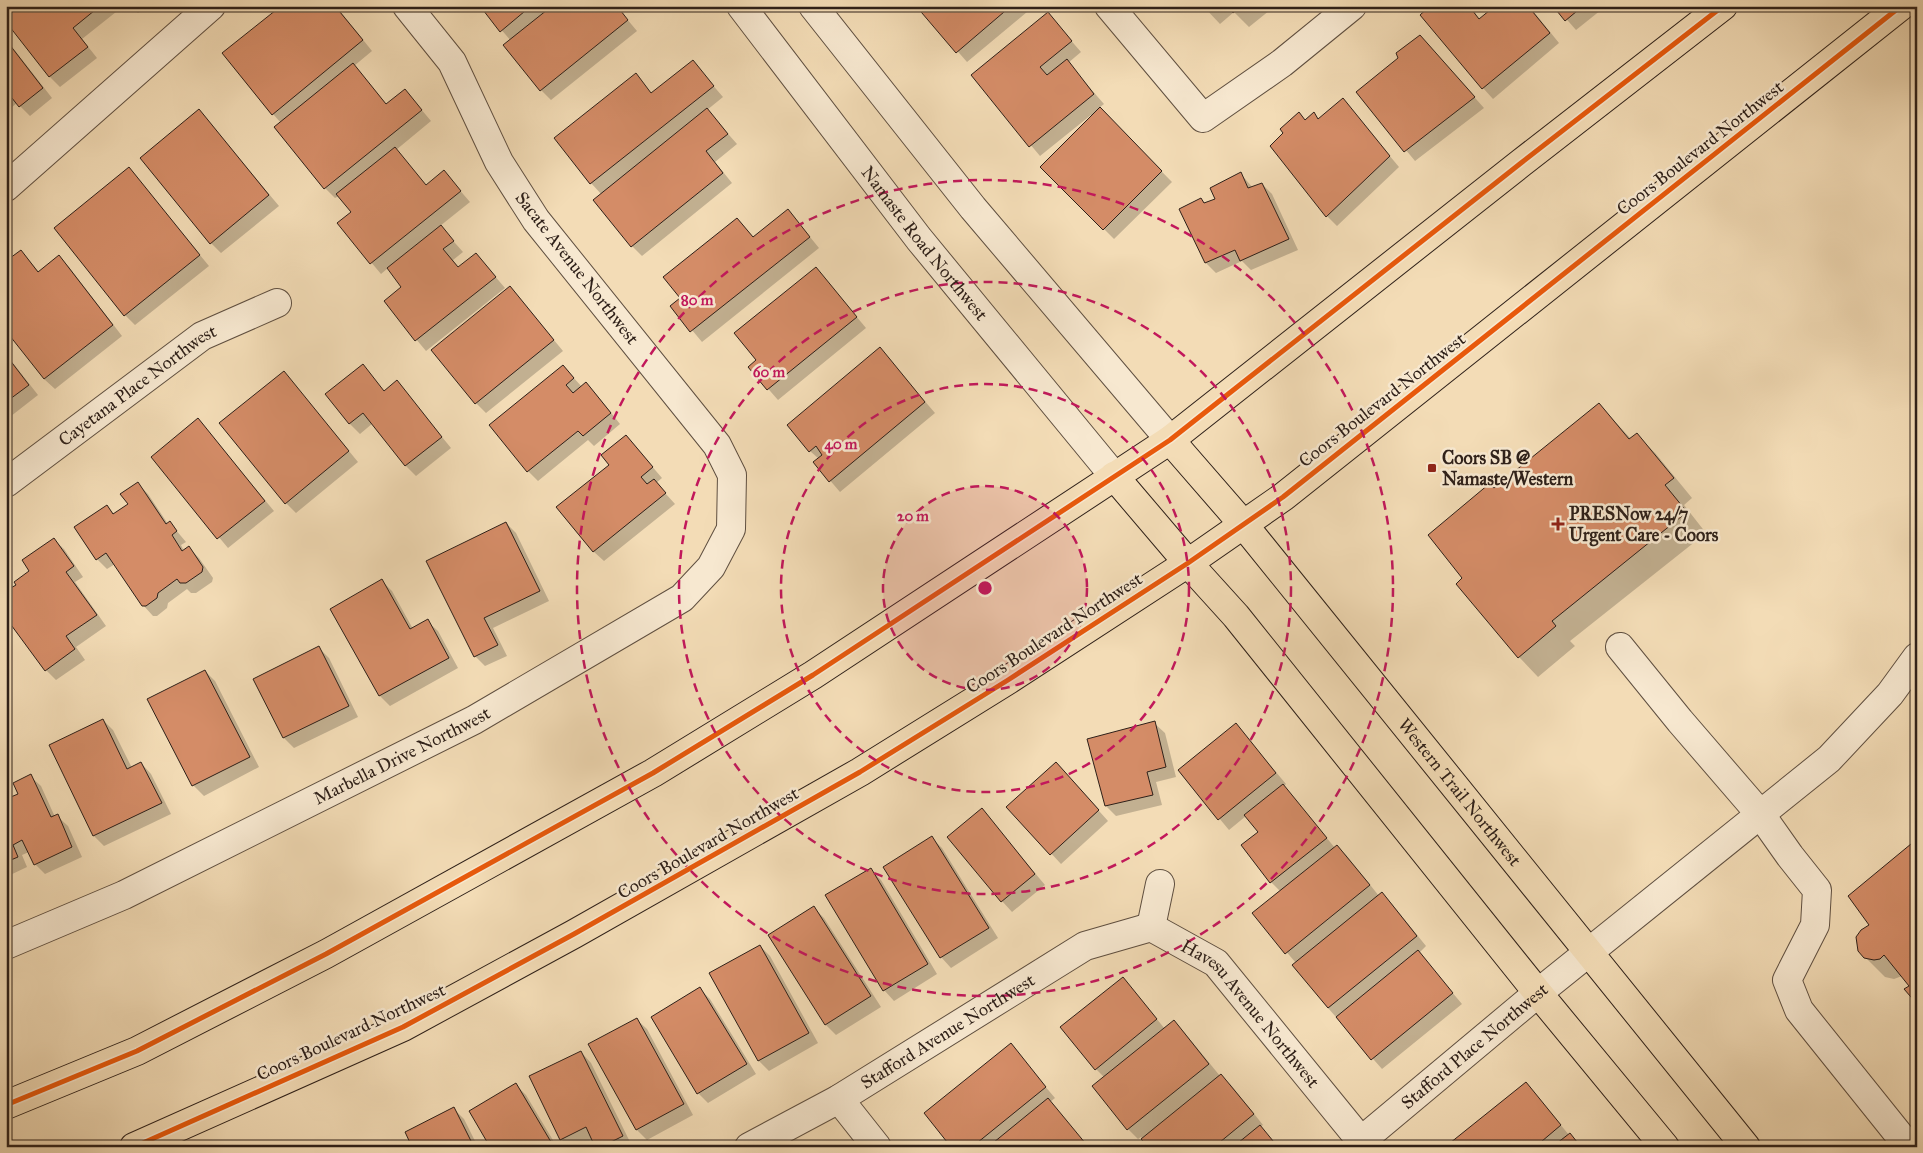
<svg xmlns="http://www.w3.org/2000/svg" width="1923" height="1153" font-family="'IM FELL Great Primer',serif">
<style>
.shadow{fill:#0003}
.building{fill:#d48c67;stroke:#2e2019}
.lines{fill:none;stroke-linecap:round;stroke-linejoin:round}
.minor-casing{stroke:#5f4f40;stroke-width:30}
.major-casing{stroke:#2e2019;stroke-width:30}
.minor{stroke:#f7e8d0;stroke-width:28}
.major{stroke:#f3dcb6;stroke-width:28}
.cycleway-casing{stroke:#f7e8d0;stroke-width:8}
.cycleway{stroke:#e8590c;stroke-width:5}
.ring{fill:none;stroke:#c2185b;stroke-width:2.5;stroke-dasharray:9 6}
.poi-dot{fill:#8f2418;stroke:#f7e8d0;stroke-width:2}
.labels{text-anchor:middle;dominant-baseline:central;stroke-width:5;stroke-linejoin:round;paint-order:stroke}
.street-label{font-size:18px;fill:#2e2019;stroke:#f7e8d0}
.poi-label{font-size:18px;font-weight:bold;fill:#2e2019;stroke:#f7e8d0;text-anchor:start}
.centre{fill:#c2185b;stroke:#f7e8d0;stroke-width:2.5}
.ring-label{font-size:15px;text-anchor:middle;font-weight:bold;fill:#c2185b;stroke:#f7e8d0;stroke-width:5;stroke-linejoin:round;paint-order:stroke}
</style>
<rect width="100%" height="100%" fill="#f3dcb6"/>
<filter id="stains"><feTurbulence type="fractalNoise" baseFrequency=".004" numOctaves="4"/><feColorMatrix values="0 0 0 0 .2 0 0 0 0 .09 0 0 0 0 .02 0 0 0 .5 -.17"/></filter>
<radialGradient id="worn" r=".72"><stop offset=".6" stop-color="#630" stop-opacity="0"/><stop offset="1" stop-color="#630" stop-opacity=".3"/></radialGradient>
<path class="shadow" d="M6,6H111L116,12L82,39L97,58L60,87L50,77L6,20Z
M131,6H146L138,13Z
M283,6H336L372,51L354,66L387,105L405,90L431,121L396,150L427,186L444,172L470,202L440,226L463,252L453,260L459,268L476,254L505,288L426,351L385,302L403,287L388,268L381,274L339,224L353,213L339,196L335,198L325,188L276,127L281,123L273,114Z
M481,6H628L621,12L637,31L551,100L541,90L511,41Z
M918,6H1022L1027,12L967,62Z
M1203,6H1275L1249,27L1234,12L1220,24Z
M1432,6H1470L1480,20L1492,10L1488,6H1529L1559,43L1493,99L1483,88Z
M1555,6H1606L1576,30Z
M1048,14L1081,52L1068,63L1104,104L1099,108L1172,182L1114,239L1042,167L1092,116L1091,115L1040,156L972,75Z
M6,39L52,98L30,116L17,103L6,112Z
M1430,47L1484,108L1415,161L1358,92Z
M692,61L723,97L707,110L737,144L715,162L732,183L642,256L632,246L602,195L591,183L556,139L636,75L652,94Z
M1343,100L1399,167L1337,226L1327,216L1272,146L1284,133L1314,114L1319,119Z
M199,111L279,206L221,253L211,243Z
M129,169L209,266L135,325L125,315Z
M1240,173L1253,188L1262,184L1272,194L1298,250L1251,270L1242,261L1216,273L1206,263L1201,199L1206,204L1216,200Z
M788,210L819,248L702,342L672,306L682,298L737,219L754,238Z
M21,251L39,272L59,257L69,267L122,336L55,389L44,379Z
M816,268L866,328L778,400L749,367L758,360Z
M510,287L563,351L486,413L476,403Z
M880,349L935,413L840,492L815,463L819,459L810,451Z
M6,354L38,395L6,420Z
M363,366L385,392L397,382L451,448L416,476L406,466L373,423L360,434L349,423Z
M563,366L582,387L586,384L596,394L620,424L594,446L588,440L538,481L528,471Z
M284,372L358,462L296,513L286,503Z
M1599,404L1631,439L1637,435L1656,454L1692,498L1684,505L1706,533L1570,641L1575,646L1538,677L1519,657L1464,578L1494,490Z
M198,420L274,511L228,548L152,457Z
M626,436L662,478L656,483L675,504L604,561L593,551L610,465Z
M138,484L148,494L168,524L170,523L186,542L181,545L184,551L189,548L199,558L213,578L212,582L196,593H191L187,589L168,603L167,608L157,616H153L143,605L115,564L107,569L97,559L107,506L115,515L130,505Z
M506,523L516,533L549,601L493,628L507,656L485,666L475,656Z
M53,539L64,549L83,577L75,582L106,626L76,647L85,660L56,680L46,670L6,586L10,590L17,585L31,571Z
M382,581L392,591L413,629L427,621L438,631L458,668L390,706L380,696L331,609Z
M319,648L329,658L358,717L294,748L284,738L255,679Z
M205,671L215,681L259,767L204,796L194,786L149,700Z
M6,696L10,702V705L6,708Z
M103,720L113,730L132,768L141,763L151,774L171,814L104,846L94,836L51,745Z
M1154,723L1165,733L1176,777L1156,782L1162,805L1116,816L1106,806Z
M1236,725L1286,784L1284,786L1335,848L1337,846L1347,856L1379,896L1382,894L1392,904L1426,946L1419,953L1462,1004L1382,1069L1328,1008L1296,963L1254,914L1281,892L1271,882L1260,832L1246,816L1229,830L1179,770Z
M1066,774L1108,821L1061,864L1008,807Z
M30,776L41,786L55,817L57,816L68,826L82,857L45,874L35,864L29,852L22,855L27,867L6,877V800L20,794Z
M982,810L1045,885L1012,912L1002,901Z
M932,838L942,848L998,938L951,968L941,957Z
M871,870L881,880L937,974L894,1001L884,990Z
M814,908L824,918L881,1007L836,1035L826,1025L770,936Z
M1871,925L1910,986L1902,976L1894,979L1885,977L1865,957Z
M760,946L770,956L818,1043L769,1071L759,1061L711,974Z
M1123,978L1165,1029L1174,1022L1184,1032L1220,1076L1231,1085L1263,1125L1260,1127L1278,1147H1149L1141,1137L1138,1139L1128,1129L1105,1078L1096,1069Z
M700,989L710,999L756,1074L708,1103L698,1093L652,1017Z
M636,1019L647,1029L693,1115L647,1140L637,1130Z
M1010,1045L1055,1098L1050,1102L1088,1147H953Z
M581,1052L591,1063L632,1146L596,1147L593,1139L577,1147H569L561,1139Z
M1526,1083L1569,1135L1582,1147H1447Z
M516,1085L526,1095L557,1147H491Z
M454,1109L464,1119L478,1147H414Z"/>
<path class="building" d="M6,6H100L73,28L88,47L49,77L6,22Z
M281,6H335L363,40L272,115L222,53Z
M480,6H531L500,32Z
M552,6H617L628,20L540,91L503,45Z
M916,6H1011L956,53Z
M1228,6H1241L1233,13Z
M1430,6H1469L1479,19L1490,10L1487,6H1528L1550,33L1482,89L1420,15Z
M1553,6H1583L1565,21Z
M1048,12L1072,41L1040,67L1047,75L1067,59L1094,94L1029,147L971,75Z
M1420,35L1475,97L1404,152L1356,92L1398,58L1396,53Z
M6,40L43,88L19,107L8,93L6,94Z
M693,60L714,86L590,184L554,138L636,73L651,93Z
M353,63L386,104L405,89L422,110L324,189L274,127Z
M1343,98L1390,156L1326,217L1270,146L1283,133L1280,129L1299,112L1305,120L1314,112L1318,119Z
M1100,107L1162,171L1103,230L1040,167Z
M707,108L728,134L706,151L723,173L631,247L593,200Z
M199,109L269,195L210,244L140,158Z
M395,147L426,185L444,170L461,191L370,264L337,223L351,212L336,194Z
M129,167L200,255L124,316L54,228Z
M1241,172L1248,188L1262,183L1289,239L1240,261L1235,250L1205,263L1179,209L1201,198L1204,203L1215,199L1210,188Z
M788,209L810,237L690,332L670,306L680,298L663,277L737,218L753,237Z
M441,225L454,241L443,249L458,267L476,253L496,277L415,341L384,301L401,287L387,268Z
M21,250L38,272L59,255L113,325L44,379L6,331V261Z
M816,267L857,317L767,390L748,367L756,360L734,333Z
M510,286L554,340L475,404L431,350Z
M880,347L925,402L829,482L813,462L822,455L816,446L809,452L787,425Z
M6,355L29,385L6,402Z
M363,364L384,391L397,380L442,437L405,466L363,413L349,424L325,394Z
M563,365L574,378L566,385L573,393L586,382L611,413L583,436L578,431L527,472L489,425Z
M284,371L349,451L285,504L219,423Z
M1599,403L1629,439L1637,433L1674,478L1665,485L1687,512L1552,621L1556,626L1518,658L1456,584L1462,578L1428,535L1489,484L1494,488Z
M198,418L265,501L217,539L151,457Z
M626,435L653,467L641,477L647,484L654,479L666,493L593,552L556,507L609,465L601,455Z
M138,482L166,524L170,521L177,531L172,535L182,551L189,546L203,567L202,572L186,583H180L177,579L158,593L157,598L146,606H142L106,553L96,560L74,527L107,505L113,514L128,504L120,494Z
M506,522L540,591L484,618L498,645L474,657L426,561Z
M54,538L74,566L66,572L97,615L66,636L75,649L45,671L6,618V585L9,589L16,585L14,582L29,571L22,560Z
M382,579L410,629L428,619L449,658L379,696L330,609Z
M319,646L349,706L283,738L253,679Z
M205,670L250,757L192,786L147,699Z
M103,719L127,769L141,762L162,803L93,836L49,745Z
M1155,721L1166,767L1147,772L1153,795L1105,806L1087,739Z
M1236,723L1276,773L1218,820L1178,770Z
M1056,762L1099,810L1050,855L1006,807Z
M31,774L51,817L58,814L72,847L34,865L22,840L13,845L18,857L6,862V799L18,794L13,783Z
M1283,784L1327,838L1270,883L1241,845L1258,832L1244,815Z
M982,808L1035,874L1001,902L947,837Z
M932,836L989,928L940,958L883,867Z
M1917,839V1004L1904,989L1909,986L1884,955L1880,959L1874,960L1864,958L1858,951L1856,937L1861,930L1869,925L1848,896Z
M1337,845L1370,885L1285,954L1252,913Z
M871,868L928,964L883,991L825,895Z
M1382,892L1417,936L1328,1008L1292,965Z
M814,906L871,996L825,1025L768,935Z
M760,945L809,1033L758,1061L709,973Z
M1418,950L1453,993L1371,1060L1336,1017Z
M1123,977L1157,1019L1095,1070L1060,1027Z
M700,987L747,1064L697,1094L651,1017Z
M637,1018L684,1104L636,1130L588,1044Z
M1174,1020L1209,1064L1127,1130L1092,1086Z
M1011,1043L1046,1087L972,1147H951L924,1113Z
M581,1051L623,1136L601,1147H595L586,1127L560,1140L529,1076Z
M1221,1074L1254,1114L1214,1147H1148L1141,1139Z
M1526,1082L1561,1125L1535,1147H1445Z
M516,1083L554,1147H490L469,1111Z
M1048,1098L1086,1144L1083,1147H988Z
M454,1107L474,1147H412L405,1132Z
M1260,1125L1278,1147H1233Z
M1570,1133L1581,1147H1552Z"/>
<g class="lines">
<g class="minor-casing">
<g id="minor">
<path id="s1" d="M741,6L919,239L1114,476"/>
<path d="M813,6L973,208L1170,440"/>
<path d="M1109,6L1203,118L1282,63L1352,6"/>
<path d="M6,187L211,6"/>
<path id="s2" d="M6,483L202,336L277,303"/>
<path d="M1620,647L1680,721L1761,815L1790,856L1817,890L1815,925L1787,980L1799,1010L1904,1141L1917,1143"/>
<path id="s3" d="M1160,884L1151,927L1216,963L1366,1147"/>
<path id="s4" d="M6,945L124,895L474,720L682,598L711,567L731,529L732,475L717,445L536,220L499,162L452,62L407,6"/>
<path d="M839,1099L877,1147"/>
<path id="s5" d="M1361,1141L1538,993L1829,759L1890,694L1917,657"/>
<path id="s6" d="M749,1147L839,1099L1085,946L1151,927"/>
</g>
</g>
<g class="major-casing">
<g id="major">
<path id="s7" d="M1170,440L1243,524L1746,1147"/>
<path d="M1114,476L1188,563L1236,616L1538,993L1665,1147"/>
<path d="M6,1105L137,1051L326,954L653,773L813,675L1170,440L1521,163L1723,6"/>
<path d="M134,1147L403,1027L574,934L860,772L1008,680L1188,563L1283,497L1901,6"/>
</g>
</g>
<use href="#minor" class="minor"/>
<use href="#major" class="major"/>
<g class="cycleway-casing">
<path id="cycleway" d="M6,1105L137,1051L326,954L653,773L813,675L1170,440L1521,163L1723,6
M134,1147L403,1027L574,934L860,772L1008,680L1188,563L1283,497L1901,6"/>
</g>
<use href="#cycleway" class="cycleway"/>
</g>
<circle cx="985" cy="588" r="102" fill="#c2185b" fill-opacity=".12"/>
<g class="ring">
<circle cx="985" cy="588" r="102"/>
<circle cx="985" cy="588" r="204"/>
<circle cx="985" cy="588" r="306"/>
<circle cx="985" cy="588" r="408"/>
</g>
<g class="poi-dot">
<rect x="1427" y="463" width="10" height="10" rx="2.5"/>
<path d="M1555.5 516.5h5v5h5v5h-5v5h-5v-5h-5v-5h5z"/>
</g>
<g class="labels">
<g class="street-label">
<text transform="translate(1700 148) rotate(-38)">Coors Boulevard Northwest</text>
<text stroke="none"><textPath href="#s1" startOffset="300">Namaste Road Northwest</textPath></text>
<text transform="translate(577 268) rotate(52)">Sacate Avenue Northwest</text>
<text stroke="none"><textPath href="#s2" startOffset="164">Cayetana Place Northwest</textPath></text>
<text transform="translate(1382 400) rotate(-38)">Coors Boulevard Northwest</text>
<text transform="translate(1054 633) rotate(-33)">Coors Boulevard Northwest</text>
<text stroke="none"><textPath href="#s4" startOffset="439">Marbella Drive Northwest</textPath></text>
<text stroke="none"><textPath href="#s7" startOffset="456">Western Trail Northwest</textPath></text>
<text transform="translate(708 843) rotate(-30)">Coors Boulevard Northwest</text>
<text stroke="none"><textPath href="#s3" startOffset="178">Havesu Avenue Northwest</textPath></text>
<text stroke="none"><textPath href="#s6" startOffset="230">Stafford Avenue Northwest</textPath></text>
<text transform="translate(351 1032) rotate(-25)">Coors Boulevard Northwest</text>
<text stroke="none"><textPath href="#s5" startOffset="148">Stafford Place Northwest</textPath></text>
</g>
<g class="poi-label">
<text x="1442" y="458">Coors SB @<tspan x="1442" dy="21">Namaste/Western</tspan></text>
<text x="1569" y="514">PRESNow 24/7<tspan x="1569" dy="21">Urgent Care - Coors</tspan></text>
</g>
</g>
<circle cx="985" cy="588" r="8" class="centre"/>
<g class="ring-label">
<text x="697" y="305">80 m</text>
<text x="769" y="377">60 m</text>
<text x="841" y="449">40 m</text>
<text x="913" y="521">20 m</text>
</g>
<rect width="1923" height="1153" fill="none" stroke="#f3dcb6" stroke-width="25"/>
<rect x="8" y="8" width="1908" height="1138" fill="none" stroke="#2e2019" stroke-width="2.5"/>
<rect x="12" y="12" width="1898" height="1128" fill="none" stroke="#2e2019"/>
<rect width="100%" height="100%" filter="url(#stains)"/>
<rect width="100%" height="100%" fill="url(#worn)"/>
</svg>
